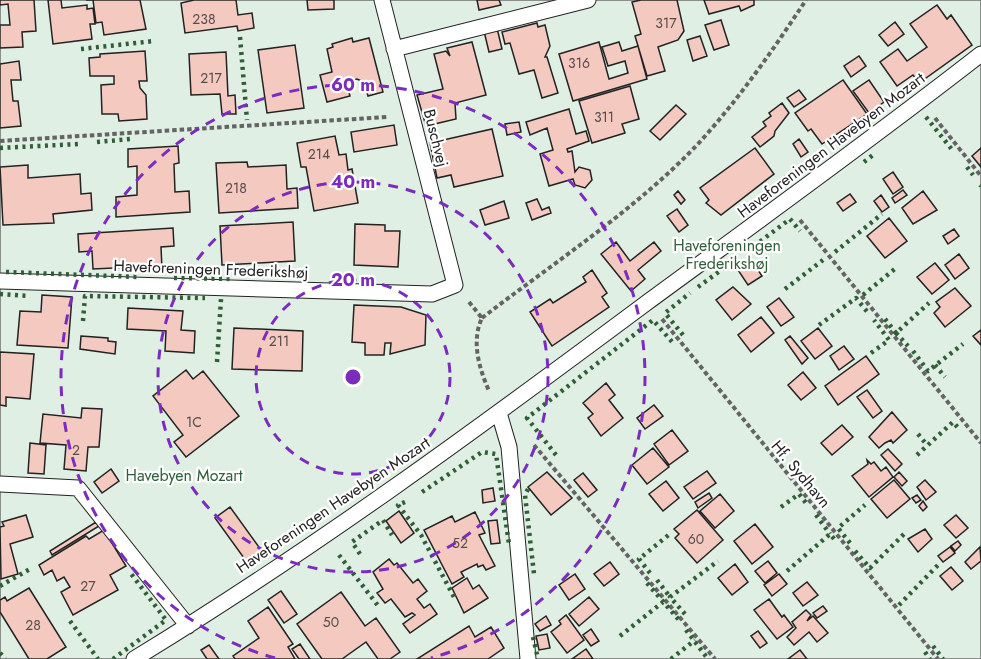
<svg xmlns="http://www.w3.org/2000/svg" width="981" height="659" font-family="Jost,sans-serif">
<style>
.green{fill:#e0efe3;stroke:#6f6f6f;stroke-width:1.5}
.building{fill:#f3c9c0;stroke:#222;stroke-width:1.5}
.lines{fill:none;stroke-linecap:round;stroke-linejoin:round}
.lane-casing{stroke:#222;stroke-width:17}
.path{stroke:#646464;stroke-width:4;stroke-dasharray:4.5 3;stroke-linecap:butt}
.lane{stroke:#fff;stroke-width:15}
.hedge{stroke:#2f5e38;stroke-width:4.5;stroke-dasharray:3 4.5;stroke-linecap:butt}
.ring{fill:none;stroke:#7b2cbf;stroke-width:3;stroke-dasharray:10 8}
.labels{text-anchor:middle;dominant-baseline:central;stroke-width:4.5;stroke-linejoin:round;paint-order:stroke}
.number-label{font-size:14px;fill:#564c4a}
.street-label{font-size:16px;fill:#222;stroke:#fff}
.park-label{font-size:16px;fill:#2f5e38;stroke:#fff}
.centre{fill:#7b2cbf;stroke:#fff;stroke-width:3}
.ring-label{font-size:18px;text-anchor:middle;font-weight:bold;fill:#7b2cbf;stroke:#fff;stroke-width:4.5;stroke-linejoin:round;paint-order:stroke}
</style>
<rect width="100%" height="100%" fill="#fff"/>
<path class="green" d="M0,0H981V659H0Z"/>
<path class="building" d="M0,0H34L36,31L22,32L23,47L0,48V25H10L8,4L0,5Z
M48,0H61L62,8L87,5V9L93,8L95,24H90L92,39L53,44Z
M86,0H140L146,29L104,35L102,22L96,23L93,0Z
M194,0H236L238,15L252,13L254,28L238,31L237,26L185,33L181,3Z
M307,0H334V9L308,10Z
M477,0H499L501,5L479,10Z
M641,0H677L684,31L678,40L658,47L665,71L647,76L635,36L641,34L632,2Z
M704,0H754V5L741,11L739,6L709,14Z
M937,5L947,19L951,15L972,45L919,83L913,75L897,86L880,62L898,49L907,61L927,47L910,24Z
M721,20L729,45L714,50L705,25Z
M895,22L904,34L888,46L879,35Z
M537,23L538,27L545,25L550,46L545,57H547L558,93L542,98L534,70L519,74L510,43L505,44L502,32Z
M497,28L502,49L489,52L484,31Z
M700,36L707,56L693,61L687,40Z
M352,38L353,42L369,38L383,92L368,96L364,82L357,79L346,82L350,96L327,102L320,75L332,72L327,49L333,47L332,44Z
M472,42L486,95L455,103L456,119L426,126L417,95L443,89L434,54L446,51L450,56L447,48Z
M599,42L609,79L628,73L625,61L608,66L602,47L619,42L622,51L638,46L647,79L573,101L559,54Z
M295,45L304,108L267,113L258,50Z
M145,51L147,81H139L140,88L146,95L147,119L119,121L118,114H102L101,85L114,84V76H90L89,58L100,57V54Z
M226,52L228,96L235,95L236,114H222L220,94L191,95L189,54Z
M859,56L866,66L851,77L844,66Z
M19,61L21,80H11L13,101H18L21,126L0,128V64Z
M843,80L867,114L822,144L811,129L808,131L795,113Z
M869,80L884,102L869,113L853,91Z
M630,86L639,119L622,124L625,133L592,143L579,101Z
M799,90L806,99L794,107L787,98Z
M782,103L789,113L775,131L774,136L760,147L752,137L766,126L763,122L771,116L769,113Z
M676,105L686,114L660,140L650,131Z
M569,109L576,134L586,131L589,141L567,149L568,152L572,151L575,172L579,167L590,170L592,180L585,188L575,185L573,179L549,186L540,154L553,150L547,128L530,135L526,122Z
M519,122L521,132L507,135L505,124Z
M394,125L397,145L354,152L351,132Z
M492,129L503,176L454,187L451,175L437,178L430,143Z
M335,136L339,155L346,154L348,170L352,169L358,203L314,211L306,167H301L297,143Z
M799,139L808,152L801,157L793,144Z
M178,146L179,163L174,164L175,192L189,191L190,212L116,217V197L137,195V166L128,167V149Z
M755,148L774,174L721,215L706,203L709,200L700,188Z
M981,148V167L972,156Z
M247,162L248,167L286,165L287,189L297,188L298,208L219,213L216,163Z
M28,165V178L80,174L81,194L91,193L92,210L53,214L54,223L3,225L0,167Z
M893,172L903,187L893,194L883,179Z
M903,190L907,195L895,203L892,198Z
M678,191L685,200L681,204L674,195Z
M923,191L937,210L913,224L902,208Z
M850,194L856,202L843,211L837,203Z
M881,195L889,207L882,212L874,201Z
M537,199L542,210L549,207L551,213L532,220L526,203Z
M504,201L509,218L485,225L480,210Z
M677,209L688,225L679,232L667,216Z
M889,218L907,241L885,258L867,236Z
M293,222L295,261L222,265L220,226Z
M355,224L385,225V231H400L398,267L354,265Z
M173,228L174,246L161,247L162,269L134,271V267L93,269L92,251L79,252L78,234Z
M954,229L959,236L948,244L943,236Z
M616,242L630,261L654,242L661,251L638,270L645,279L631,291L601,254Z
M959,254L969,268L955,279L945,265Z
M752,261L762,276L748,285L738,270Z
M935,263L949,280L932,294L917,277Z
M592,270L607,293L602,297L609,307L552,346L530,312L550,299L553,303L586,282L583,277Z
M733,287L751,304L732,320L716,300Z
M955,288L971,306L945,327L934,313L940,307L936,302Z
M42,295L72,297L68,348L17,345L20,311L41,312Z
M779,298L794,317L781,326L767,307Z
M354,305L401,307L426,315L425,345L390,354L391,343H385L384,355H365V343L352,342Z
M128,308L183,311L181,330L195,331L194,353L165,351L166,331L127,329Z
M761,317L774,333L751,352L738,335Z
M234,328L303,331L302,371L232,369Z
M818,328L832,346L815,359L801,341Z
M981,330V345L973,336Z
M81,336L108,338V341L116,342L115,354L80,349Z
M790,336L808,358L802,364L785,340Z
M844,346L854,359L839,370L830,356Z
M0,352L34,354L30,399L6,397V406L0,405Z
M866,356L879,374L838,405L825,386Z
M186,370L193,379L203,371L239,416L186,457L174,442L183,435L153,396Z
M803,372L816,388L801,400L788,385Z
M606,383L615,395L609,400L623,418L601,436L588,418L593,414L583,403Z
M867,390L882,411L873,418L857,397Z
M654,405L663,416L645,429L637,418Z
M82,408L102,409L99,447H88L86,471L64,469L66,445L40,443L43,414L81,418Z
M892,412L907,430L893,443L891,440L885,443L879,448L869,437Z
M842,425L853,437L832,455L821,443Z
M672,430L688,451L669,465L654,444Z
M30,443L46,445L44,474L28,473Z
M653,448L669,467L647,484L632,465Z
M888,449L902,464L895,471L881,455Z
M867,460L871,464L874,462L881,471L886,467L893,477L869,497L852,476L868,464Z
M111,469L119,481L102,493L94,482Z
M707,471L716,483L693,499L684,487Z
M547,472L572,498L551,515L528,487Z
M899,472L907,481L902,486L894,477Z
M583,473L597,490L588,497L574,480Z
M894,480L910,499L887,518L871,499Z
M925,480L936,492L926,500L917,487Z
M666,481L679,498L663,511L649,494Z
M493,488L495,501L483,503L482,490Z
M709,493L712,498L698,508L695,502Z
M720,494L734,511L715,528L700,511Z
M917,495L921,500L916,503L912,498Z
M923,501L927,507L923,511L919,506Z
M230,507L264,554L249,565L215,518Z
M697,510L723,540L697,563L675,538L679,534L674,529Z
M399,511L414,533L401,543L386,521Z
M475,512L485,533L479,535L495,566L486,570L483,565L478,567L477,564L461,572L464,577L452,584L424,530L452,516L455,522Z
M26,515L33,537L10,544L18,574L1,579L0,527L4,526L2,522Z
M956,515L968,528L956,538L944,525Z
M497,520L500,543L491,544L488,521Z
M96,522L99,526L52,555L50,551Z
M755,524L773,547L752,564L734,541Z
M925,529L932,539L918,552L908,539Z
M104,530L126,566L110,575L118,590L73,615L61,592L70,587L64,577L57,581L52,570L44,575L39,565L86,536L89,539Z
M958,541L961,545L955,551L951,546Z
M950,547L955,553L943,562L938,556Z
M980,547L981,561L971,569L965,562Z
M389,559L394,565L397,563L413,583L418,579L427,591L417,599L424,608L430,604L437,614L410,633L403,624L415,615L412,613L405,617L391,599L385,603L377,593L383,589L373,572Z
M768,561L777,573L765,583L755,571Z
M610,562L619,574L604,586L594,574Z
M735,564L748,582L732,595L718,578Z
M951,567L963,581L952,590L940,576Z
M575,574L585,589L569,600L559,585Z
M779,574L787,584L772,596L764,585Z
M467,578L473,589L479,585L488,598L464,613L452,588Z
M807,582L818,595L803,606L793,593Z
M29,588L66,647L47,659H29L0,612V600L5,597L7,601Z
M281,591L297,614L284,623L268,600Z
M341,592L365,626L376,618L400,652L390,659H378L366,642L342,659H322L297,624Z
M589,597L599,609L579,626L569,614Z
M769,599L782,617L784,615L793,627L777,639L754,610Z
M823,606L827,611L817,618L813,613Z
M268,607L293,644L288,647L295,659H235L233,656L259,638L248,621Z
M806,610L811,615L807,621L813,616L828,633L817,642L809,632L794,645L787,637L796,628L792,622Z
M566,615L584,640L567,653L551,632L561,624L559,621Z
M546,616L551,625L540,631L535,624Z
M469,626L475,637L491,627L504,648L488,659H417Z
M591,629L599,641L591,646L583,635Z
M758,631L767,643L760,648L751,636Z
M547,634L550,648L539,650L536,636Z
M300,644L310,659H299L292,649Z
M209,645L219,659H207L201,650Z
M586,649L593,659H572Z
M800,650L807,659H788Z"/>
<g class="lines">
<g class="lane-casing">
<path id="lane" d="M394,49L588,0
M0,281L432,294L455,285L382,0
M499,413L509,447L528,659
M0,484L78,488L188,626
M134,659C310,552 480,427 645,304C758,221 871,140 981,54"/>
</g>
<path class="path" d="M935,118L981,176
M0,141L387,117
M800,220L981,443
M469,302L482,318C471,341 479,368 489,391
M482,318C552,264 635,210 696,146C737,102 773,50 806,0
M662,319L938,659
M534,445L715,659"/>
<use href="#lane" class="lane"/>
<path class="hedge" d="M240,37L247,120
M81,49L154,41
M926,117L954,152
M97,142L131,139
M0,148L78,144
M864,162L873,155
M967,167L973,175
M980,185L981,186
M766,192L802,165
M754,246L790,219L800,231
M835,252L882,214
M6,272L138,277
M174,278L234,279
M698,287L724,268
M785,289L823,260
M0,294L29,296
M863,295L896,268
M885,319L896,333L929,303
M83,321L85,296L205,298
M819,325L856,298L869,314
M896,333L908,346
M683,335L665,313L690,293
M913,351L928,371L963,344
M871,353L889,340L874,320
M217,362L221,299
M935,365L945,377
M918,434L927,445
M556,455L527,418L653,320L673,343
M917,455L953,422L959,429
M528,489L525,495L534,574
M422,492L482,452L496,454L509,544
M405,502L398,505L421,535L454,597
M781,507L799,494L806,503
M816,515L830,534
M850,543L838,528L865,505
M855,551L870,568L904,534
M360,554L352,542L383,520L392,535
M339,555L379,607
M787,571L830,534L835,540
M650,573L639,559L671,533
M657,580L670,597
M647,583L679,620
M0,586L30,569
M899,605L939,564
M685,614L670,597L718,561
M70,621L98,659
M686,630L708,659
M620,636L663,602
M533,637L538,659
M933,646L943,659
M925,652L930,659
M0,653L5,659
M113,659L166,620L129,571
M671,659L695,640"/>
</g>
<g class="ring">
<circle cx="353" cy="377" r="97"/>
<circle cx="353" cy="377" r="195"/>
<path d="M275 658A292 292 0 1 1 431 658"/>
</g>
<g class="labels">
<g class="number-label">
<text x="204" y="19">238</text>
<text x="666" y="23">317</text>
<text x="579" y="63">316</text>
<text x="211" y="78">217</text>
<text x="604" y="117">311</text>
<text x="319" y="154">214</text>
<text x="236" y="188">218</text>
<text x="279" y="341">211</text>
<text x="194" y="422">1C</text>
<text x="76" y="450">2</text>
<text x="696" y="539">60</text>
<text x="460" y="543">52</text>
<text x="88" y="586">27</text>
<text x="331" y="622">50</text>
<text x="33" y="625">28</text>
</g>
<g class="street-label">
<text transform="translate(436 138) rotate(76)">Buschvej</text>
<text transform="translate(831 145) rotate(-37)">Haveforeningen Havebyen Mozart</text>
<text transform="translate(211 269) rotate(2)">Haveforeningen Frederikshøj</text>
<text transform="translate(801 474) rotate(50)">Hf. Sydhavn</text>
<text transform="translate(333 505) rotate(-34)">Haveforeningen Havebyen Mozart</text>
</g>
<g class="park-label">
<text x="727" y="245">Haveforeningen<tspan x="727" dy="18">Frederikshøj</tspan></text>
<text x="184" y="475">Havebyen Mozart</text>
</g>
</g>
<circle cx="353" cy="377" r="9" class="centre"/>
<g class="ring-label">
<text x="353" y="91">60 m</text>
<text x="353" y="188">40 m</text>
<text x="353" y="286">20 m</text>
</g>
</svg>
